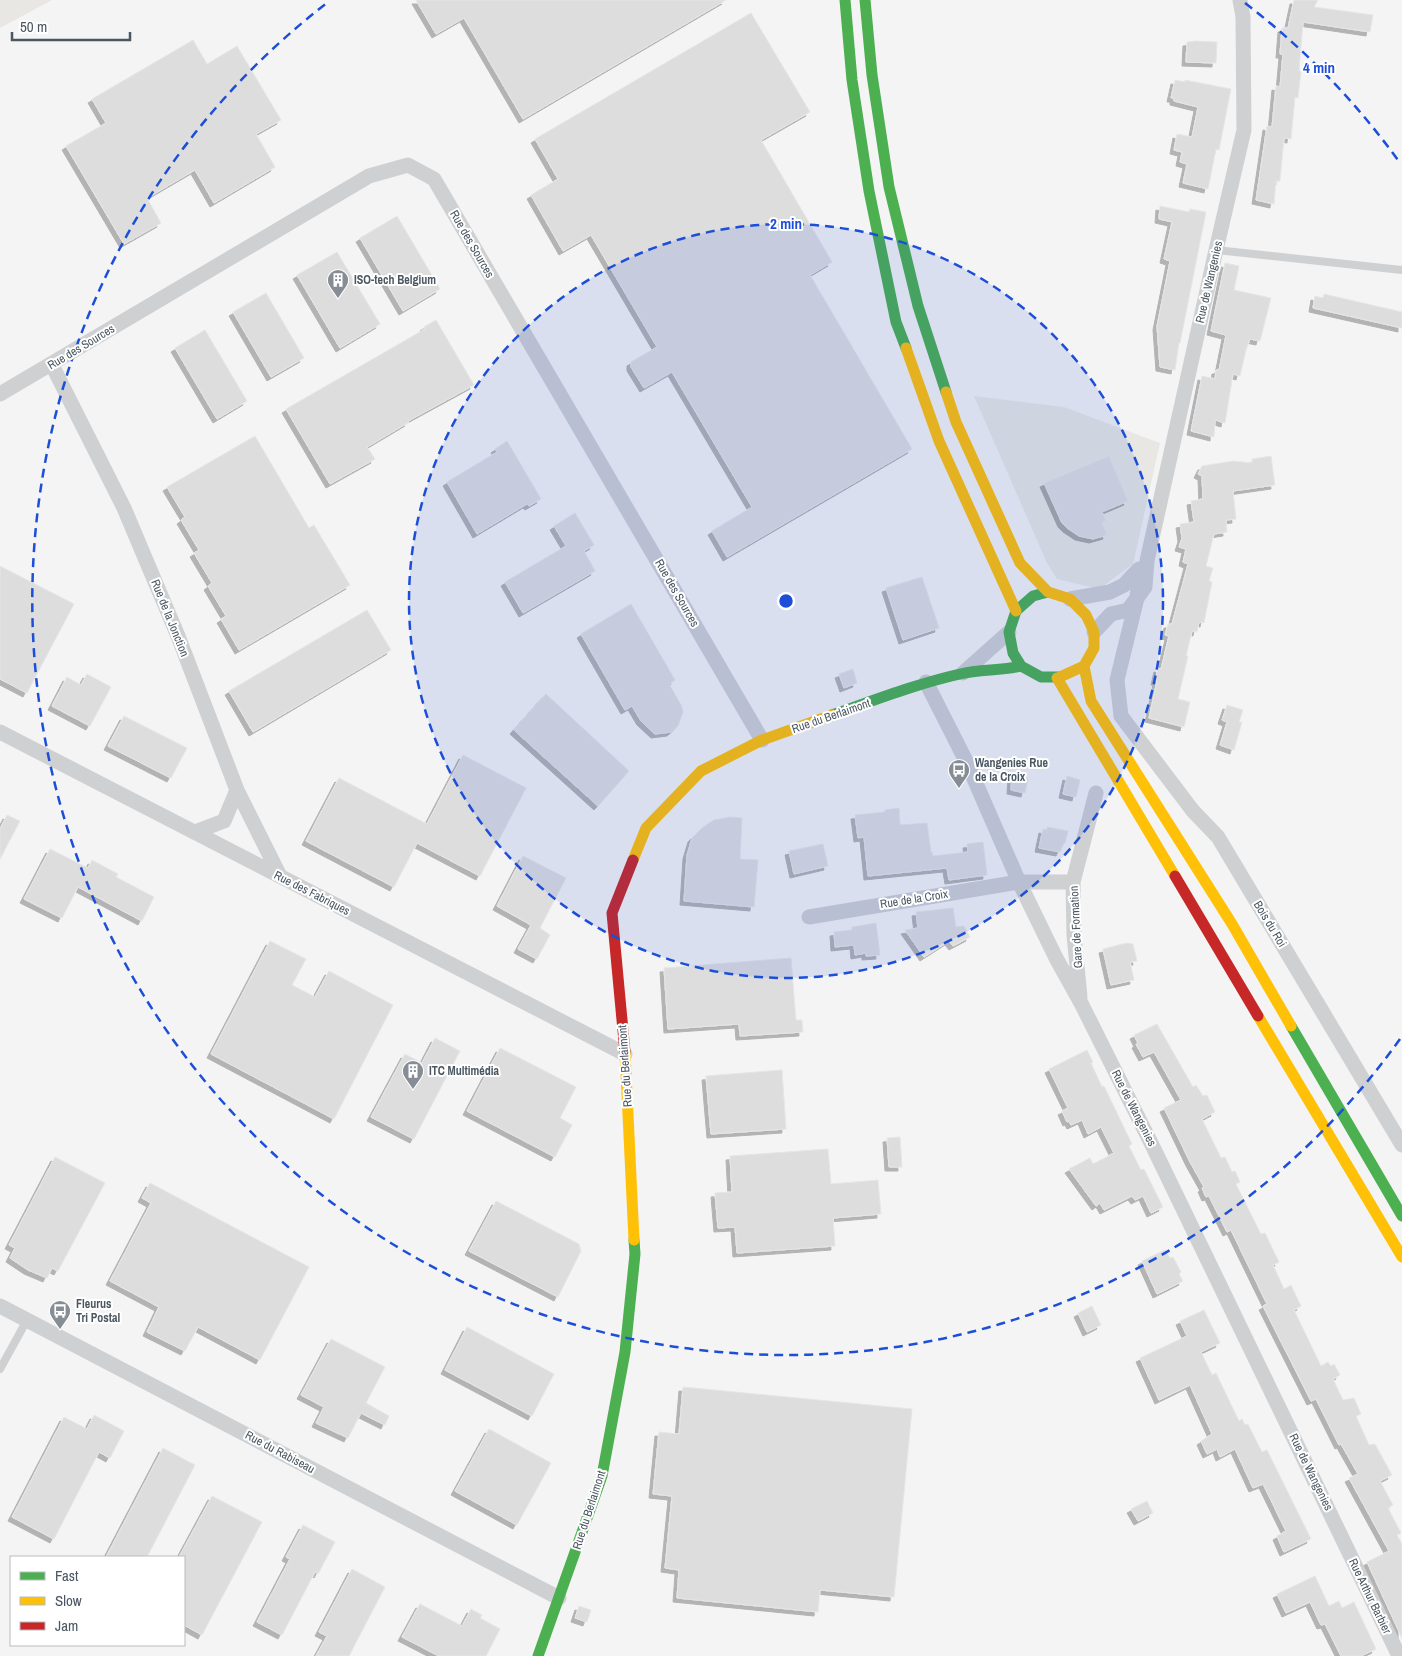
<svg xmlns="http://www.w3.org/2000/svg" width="1402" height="1656" font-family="'Archivo Narrow',sans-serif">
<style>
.commercial{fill:#e8e7e3}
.building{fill:#ddddde;stroke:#e5e6e7;filter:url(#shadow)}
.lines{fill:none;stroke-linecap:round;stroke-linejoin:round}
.lane{stroke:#ced0d2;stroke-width:8}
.street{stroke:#ced0d2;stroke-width:15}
.fast{stroke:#4caf50;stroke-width:11}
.slow{stroke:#ffc107;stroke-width:11}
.jam{stroke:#c62828;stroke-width:11}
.ring{fill:none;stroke:#1d4ed8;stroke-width:2.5;stroke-dasharray:9 6}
.labels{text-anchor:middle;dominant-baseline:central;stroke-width:4;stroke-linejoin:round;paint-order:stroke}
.street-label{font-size:12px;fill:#4a5661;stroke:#fff}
.poi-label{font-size:12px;font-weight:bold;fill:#4a5661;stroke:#fff;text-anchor:start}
.centre{fill:#1d4ed8;stroke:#fff;stroke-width:2.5}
.ring-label{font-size:15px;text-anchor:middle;font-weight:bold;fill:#1d4ed8;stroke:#fff;stroke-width:4;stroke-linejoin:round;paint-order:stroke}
</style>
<defs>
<filter id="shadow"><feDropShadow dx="-4" dy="4" stdDeviation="0" flood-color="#0004"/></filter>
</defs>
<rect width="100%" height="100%" fill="#f4f4f4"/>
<path class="commercial" d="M0,0H52L0,28Z
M974,396L1064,407L1160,443L1133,564L1099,589L1057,579L1047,563Z"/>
<path class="building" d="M416,0H726L523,119L464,18L436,34Z
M1294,0H1318L1314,7L1373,15L1370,32L1303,22L1299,71H1301L1298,98L1295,97L1291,139L1284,138L1280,181H1276L1274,204L1256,200L1267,126L1272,127L1276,86L1280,87L1283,54H1280L1282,28H1288Z
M751,13L810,112L761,140L832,262L810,275L912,449L727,557L712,531L752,507L672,372L644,388L631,367V362L657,347L591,235L563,251L531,195L558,179L535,139Z
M193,40L207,64L237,46L281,120L256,134L275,167L214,203L195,170L147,198L161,223L124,244L66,146L106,123L92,99Z
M1196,41L1217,42L1216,63L1186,62L1187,42Z
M1175,80L1185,82V80L1231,89L1219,150L1216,149L1208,189L1183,183L1187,164L1180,162L1182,152L1174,150L1177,134L1192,137L1198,107L1174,101V98H1171Z
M1160,206L1189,212L1190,209L1206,212L1180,343H1179L1175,370L1160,367L1157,326L1170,261L1164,259L1172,222L1159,219Z
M397,216L440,289L403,311L360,238Z
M337,252L380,324L340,348L297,275Z
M1225,263L1239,266L1234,290L1271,298L1260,341L1250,339L1246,350L1240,376L1233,374L1225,423L1215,420L1214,437L1191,431L1202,376L1215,379L1216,370H1219L1226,335L1211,331Z
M266,293L304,358L271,377L233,312Z
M1324,294L1402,312V328L1313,308L1315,296L1323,298Z
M436,320L474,385L408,421L409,422L367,447L375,459L330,484L286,409L425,329L424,327Z
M205,330L247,401L217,419L175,348Z
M255,436L309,528L314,525L350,585L239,650L221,619L226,616L208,586L212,583L194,553L199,550L181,520L185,517L167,487Z
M507,441L541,499L529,506L527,504L477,534L447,482L497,452L495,449Z
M1109,456L1128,501L1102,512L1106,521L1102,522L1107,535L1093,539L1079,536L1067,528L1062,523L1044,483Z
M1271,456L1275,485L1233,491L1236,519L1226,520L1227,532L1214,534L1206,566L1213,568L1209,581L1212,582L1204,623L1199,622L1197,632L1192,631L1186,656H1188L1178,699L1190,702L1184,727L1149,718L1157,681H1155L1158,668L1161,669L1169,636L1165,635L1168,624H1172L1188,564L1183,562L1186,549L1179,547L1182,538L1180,524L1194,522L1191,501L1203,499L1202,476L1198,474L1202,466L1233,461L1252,463V459Z
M575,513L594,545L584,551L595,571L523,613L505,582L566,546L554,526Z
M0,566L74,604L27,693L0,679Z
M922,577L939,628L903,640L886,588Z
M631,604L675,680L669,684L681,705L683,712L678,726L671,732L655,734L641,721L632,706L625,710L581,634Z
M367,610L391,650L253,732L229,691Z
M853,669L857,683L844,688L839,674Z
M87,674L111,687L90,726L52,706L67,677L81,685Z
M546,694L629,771L598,806L514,730Z
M1227,705L1243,710L1239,722H1242L1234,750L1220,745L1227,722L1222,720Z
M124,716L187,748L171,778L108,746Z
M463,755L526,788L480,876L417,843L394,887L306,841L339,778L427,824Z
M1012,775L1028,779L1025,793L1011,790Z
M1067,776L1080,780L1076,797L1063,794Z
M899,808L900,825L927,823L931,852H932L933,856L968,852L967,844L983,842L987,875L949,880L947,868L868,876L864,837L858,838L855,815L885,812V810Z
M7,815L20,821L0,859V829Z
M730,817L742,818L740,859L758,860L754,907L684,901L687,855L692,838L702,828L714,820Z
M1047,827L1068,831L1065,843H1064L1060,852L1039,848L1043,829L1047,830Z
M823,844L828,866L794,874L789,851Z
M50,849L88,868L92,860L118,874L116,877L154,897L142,921L78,887L62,918L24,899Z
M523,856L566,878L540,928L550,935L537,959L518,949L531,925L497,906Z
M953,908L956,927L964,926L970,937L953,946L949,941L924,957L905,930L918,928L916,912Z
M876,923L880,955L866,956V953L855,955L854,945L835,947L834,932L852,930V927Z
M270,941L306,959L292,985L315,997L329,971L393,1005L334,1119L211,1054Z
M1126,943L1133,944L1137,961L1130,962L1134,980L1111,985L1103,949Z
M791,958L796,1020H802L803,1032L740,1036L739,1024L668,1029L664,968Z
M1157,1024L1193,1087L1196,1085L1203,1096L1207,1095L1215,1112L1202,1119L1221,1158L1225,1157L1232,1172L1235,1171L1240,1182L1236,1184L1261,1234L1265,1233L1279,1262L1273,1265L1284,1289L1291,1285L1301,1306L1294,1310L1321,1366L1328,1362L1331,1366L1334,1364L1340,1375L1333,1379L1343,1400L1354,1398L1361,1414L1356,1416L1369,1445L1375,1444L1392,1475L1380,1481L1393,1505L1388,1508L1401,1533L1397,1535L1402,1544V1638L1367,1562L1389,1551L1349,1478L1358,1474L1341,1444L1339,1445L1316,1399L1311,1401L1263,1306L1267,1304L1231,1230L1227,1232L1209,1196L1206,1197L1202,1188L1204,1187L1190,1162L1164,1108L1181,1100L1154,1052L1143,1057L1136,1044L1138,1043L1134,1035Z
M435,1038L460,1051L414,1139L371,1117L405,1054L422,1063Z
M500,1048L576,1087L560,1118L572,1125L555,1157L467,1111Z
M1087,1050L1093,1062L1091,1063L1102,1087L1104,1086L1132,1144L1129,1146L1141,1170L1144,1169L1163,1207L1151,1213L1143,1196L1135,1200L1132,1196L1104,1210L1100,1203L1096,1206L1069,1169L1090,1158L1093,1164L1114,1153L1101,1127L1088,1134L1082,1120L1071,1125L1069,1121L1067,1122L1062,1111L1068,1108L1049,1069Z
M782,1070L786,1129L711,1134L706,1076Z
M900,1137L902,1167H889L887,1138Z
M828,1149L831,1184L878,1180L881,1214L833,1218L835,1246L737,1253L735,1227L718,1228L715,1193L732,1192L730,1156Z
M55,1157L105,1183L58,1271L52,1268L47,1278L28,1270L10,1258L15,1248L9,1245Z
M150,1183L309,1267L260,1360L198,1327L185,1351L147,1332L159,1307L110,1281L151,1203L142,1198Z
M496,1201L579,1244L581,1251L558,1297L469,1251Z
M1165,1250L1170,1258L1173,1257L1181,1272L1179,1274L1183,1281L1157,1294L1142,1261Z
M1092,1306L1101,1325L1087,1332L1078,1313Z
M1204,1310L1220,1343L1201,1352L1212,1375L1216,1373L1239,1421L1242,1419L1245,1425L1248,1424L1262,1452L1267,1450L1311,1539L1284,1552L1277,1536L1286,1531L1263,1484L1253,1488L1235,1449L1220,1457L1217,1449L1207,1454L1201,1441L1212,1434L1190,1385L1159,1400L1140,1358L1187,1336L1180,1321Z
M467,1327L554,1374L532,1416L445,1370Z
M331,1339L385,1367L366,1403L389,1416L385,1425L361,1413L348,1438L316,1423L324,1407L301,1395Z
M683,1387L912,1409L894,1597L820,1590L818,1612L677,1598L679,1570L665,1568L672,1496L653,1494L659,1432L679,1434Z
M94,1415L124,1431L110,1458L99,1452L54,1539L12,1517L64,1417L87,1429Z
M489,1429L551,1463L517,1525L455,1491Z
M163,1448L195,1465L147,1557H106Z
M212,1496L262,1522L202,1635L184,1625V1557H179Z
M1147,1501L1153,1513L1138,1521L1131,1509Z
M303,1525L335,1542L318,1574L315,1572L282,1635L257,1622L290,1559L286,1557Z
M352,1569L385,1587L349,1656H316L327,1636L319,1632Z
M1315,1576L1329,1606L1339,1601L1342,1608L1354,1602L1376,1649L1361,1656H1341L1325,1624L1321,1625L1310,1602L1286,1613L1277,1594Z
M420,1604L462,1626L471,1609L482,1615L480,1618L500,1629L486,1656H439L402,1637Z
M579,1606L591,1610L587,1622L575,1618Z"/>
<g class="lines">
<path class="lane" d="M1216,250L1402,270
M0,1369L27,1320"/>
<path class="street" d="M52,365L124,508L178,636L237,790L280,876
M0,394L369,176L408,165L434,179L762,740
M1132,576L1138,587L1137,598L1117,680L1121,716L1193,811L1218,837L1402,1145
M1070,599L1110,592L1124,585L1139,569
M1094,632L1111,614L1128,610L1137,598L1145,587L1147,561L1216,250L1244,130L1243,17L1240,0
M963,673L1009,632
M926,682L968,765L1019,882L1056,958L1081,1003L1154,1149L1399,1656
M0,732L625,1054
M195,832L224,821L237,790
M809,917L1019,882H1073
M1080,997L1074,935L1073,882L1096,793
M0,1306L559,1598"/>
<path class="fast" d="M845,0L852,80L869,191L896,322L906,348
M865,0L872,75L889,187L918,306L946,392
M1048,592L1033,596L1016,611L1009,632L1013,653L1021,666L1041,677H1060
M832,715C875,700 916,684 960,674C980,669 1001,671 1021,666
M1291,1026L1402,1216
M538,1656L602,1476L625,1352L635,1254L634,1240"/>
<path class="slow" d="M906,348L939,441L1016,611
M946,392L956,422L1020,563L1048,592L1070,599L1086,615L1094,632V648L1084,666L1060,677
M1084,666L1091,701L1232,924L1291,1026
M1057,678L1175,876
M633,860L646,828L701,771L762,740L832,715
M1258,1016L1402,1257
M625,1052L634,1240"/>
<path class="jam" d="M1175,876L1258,1016
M625,1052L612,913L633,860"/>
</g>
<circle cx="786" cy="601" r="377" fill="#1d4ed8" fill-opacity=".12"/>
<g class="ring">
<circle cx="786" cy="601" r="377"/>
<path d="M1400 1039A754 754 0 1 1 327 3M1245 3A754 754 0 0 1 1400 163"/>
</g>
<defs>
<g id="building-pin" transform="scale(1.125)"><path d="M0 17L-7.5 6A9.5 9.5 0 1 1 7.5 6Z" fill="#868d94" stroke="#fff"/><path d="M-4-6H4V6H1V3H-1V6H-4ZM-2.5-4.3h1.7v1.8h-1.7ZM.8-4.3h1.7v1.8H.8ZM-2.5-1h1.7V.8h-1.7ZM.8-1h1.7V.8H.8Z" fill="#fff"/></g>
<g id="bus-pin" transform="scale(1.125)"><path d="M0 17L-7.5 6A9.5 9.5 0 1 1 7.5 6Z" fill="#868d94" stroke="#fff"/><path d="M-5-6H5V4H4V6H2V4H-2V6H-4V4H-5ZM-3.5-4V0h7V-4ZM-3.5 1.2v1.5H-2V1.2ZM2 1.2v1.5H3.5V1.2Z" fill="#fff"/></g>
</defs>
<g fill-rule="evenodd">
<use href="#building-pin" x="338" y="280"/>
<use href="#bus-pin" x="959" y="770"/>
<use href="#building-pin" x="413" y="1071"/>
<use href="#bus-pin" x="60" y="1311"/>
</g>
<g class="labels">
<g class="street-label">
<text transform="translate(472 244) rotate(60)">Rue des Sources</text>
<text transform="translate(1209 282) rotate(-77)">Rue de Wangenies</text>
<text transform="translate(81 347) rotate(-31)">Rue des Sources</text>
<text transform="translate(677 593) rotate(60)">Rue des Sources</text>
<text transform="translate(170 618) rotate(68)">Rue de la Jonction</text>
<text transform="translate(831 716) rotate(-19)">Rue du Berlaimont</text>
<text transform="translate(312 893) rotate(27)">Rue des Fabriques</text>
<text transform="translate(914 899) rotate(-9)">Rue de la Croix</text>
<text transform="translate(1270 924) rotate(59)">Bois du Roi</text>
<text transform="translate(1076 927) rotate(-93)">Gare de Formation</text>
<text transform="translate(625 1066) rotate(-94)">Rue du Berlaimont</text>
<text transform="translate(1134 1108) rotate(63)">Rue de Wangenies</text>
<text transform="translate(280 1452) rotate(28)">Rue du Rabiseau</text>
<text transform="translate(1311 1472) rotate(64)">Rue de Wangenies</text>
<text transform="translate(589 1510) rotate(-72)">Rue du Berlaimont</text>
<text transform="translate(1370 1596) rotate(64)">Rue Arthur Barbier</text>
</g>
<g class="poi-label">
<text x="354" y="280">ISO-tech Belgium</text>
<text x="975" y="763">Wangenies Rue<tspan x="975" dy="14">de la Croix</tspan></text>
<text x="429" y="1071">ITC Multimédia</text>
<text x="76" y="1304">Fleurus<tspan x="76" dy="14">Tri Postal</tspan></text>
</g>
</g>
<circle cx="786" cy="601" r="8" class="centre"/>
<g class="ring-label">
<text x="1319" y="73">4 min</text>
<text x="786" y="229">2 min</text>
</g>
<rect x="10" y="1556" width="175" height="90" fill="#ffffff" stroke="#b7bbc0"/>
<rect x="20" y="1572" width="25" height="8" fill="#4caf50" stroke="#b7bbc0"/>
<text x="55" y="1581" font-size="15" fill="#4a5661">Fast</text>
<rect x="20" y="1597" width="25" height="8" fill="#ffc107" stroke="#b7bbc0"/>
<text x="55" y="1606" font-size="15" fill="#4a5661">Slow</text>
<rect x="20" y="1622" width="25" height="8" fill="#c62828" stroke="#b7bbc0"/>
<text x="55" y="1631" font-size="15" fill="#4a5661">Jam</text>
<path d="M12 32v8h118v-8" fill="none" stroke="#4a5661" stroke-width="2.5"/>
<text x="20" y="32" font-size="15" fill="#4a5661" stroke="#ffffff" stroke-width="4" paint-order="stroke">50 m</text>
</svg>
